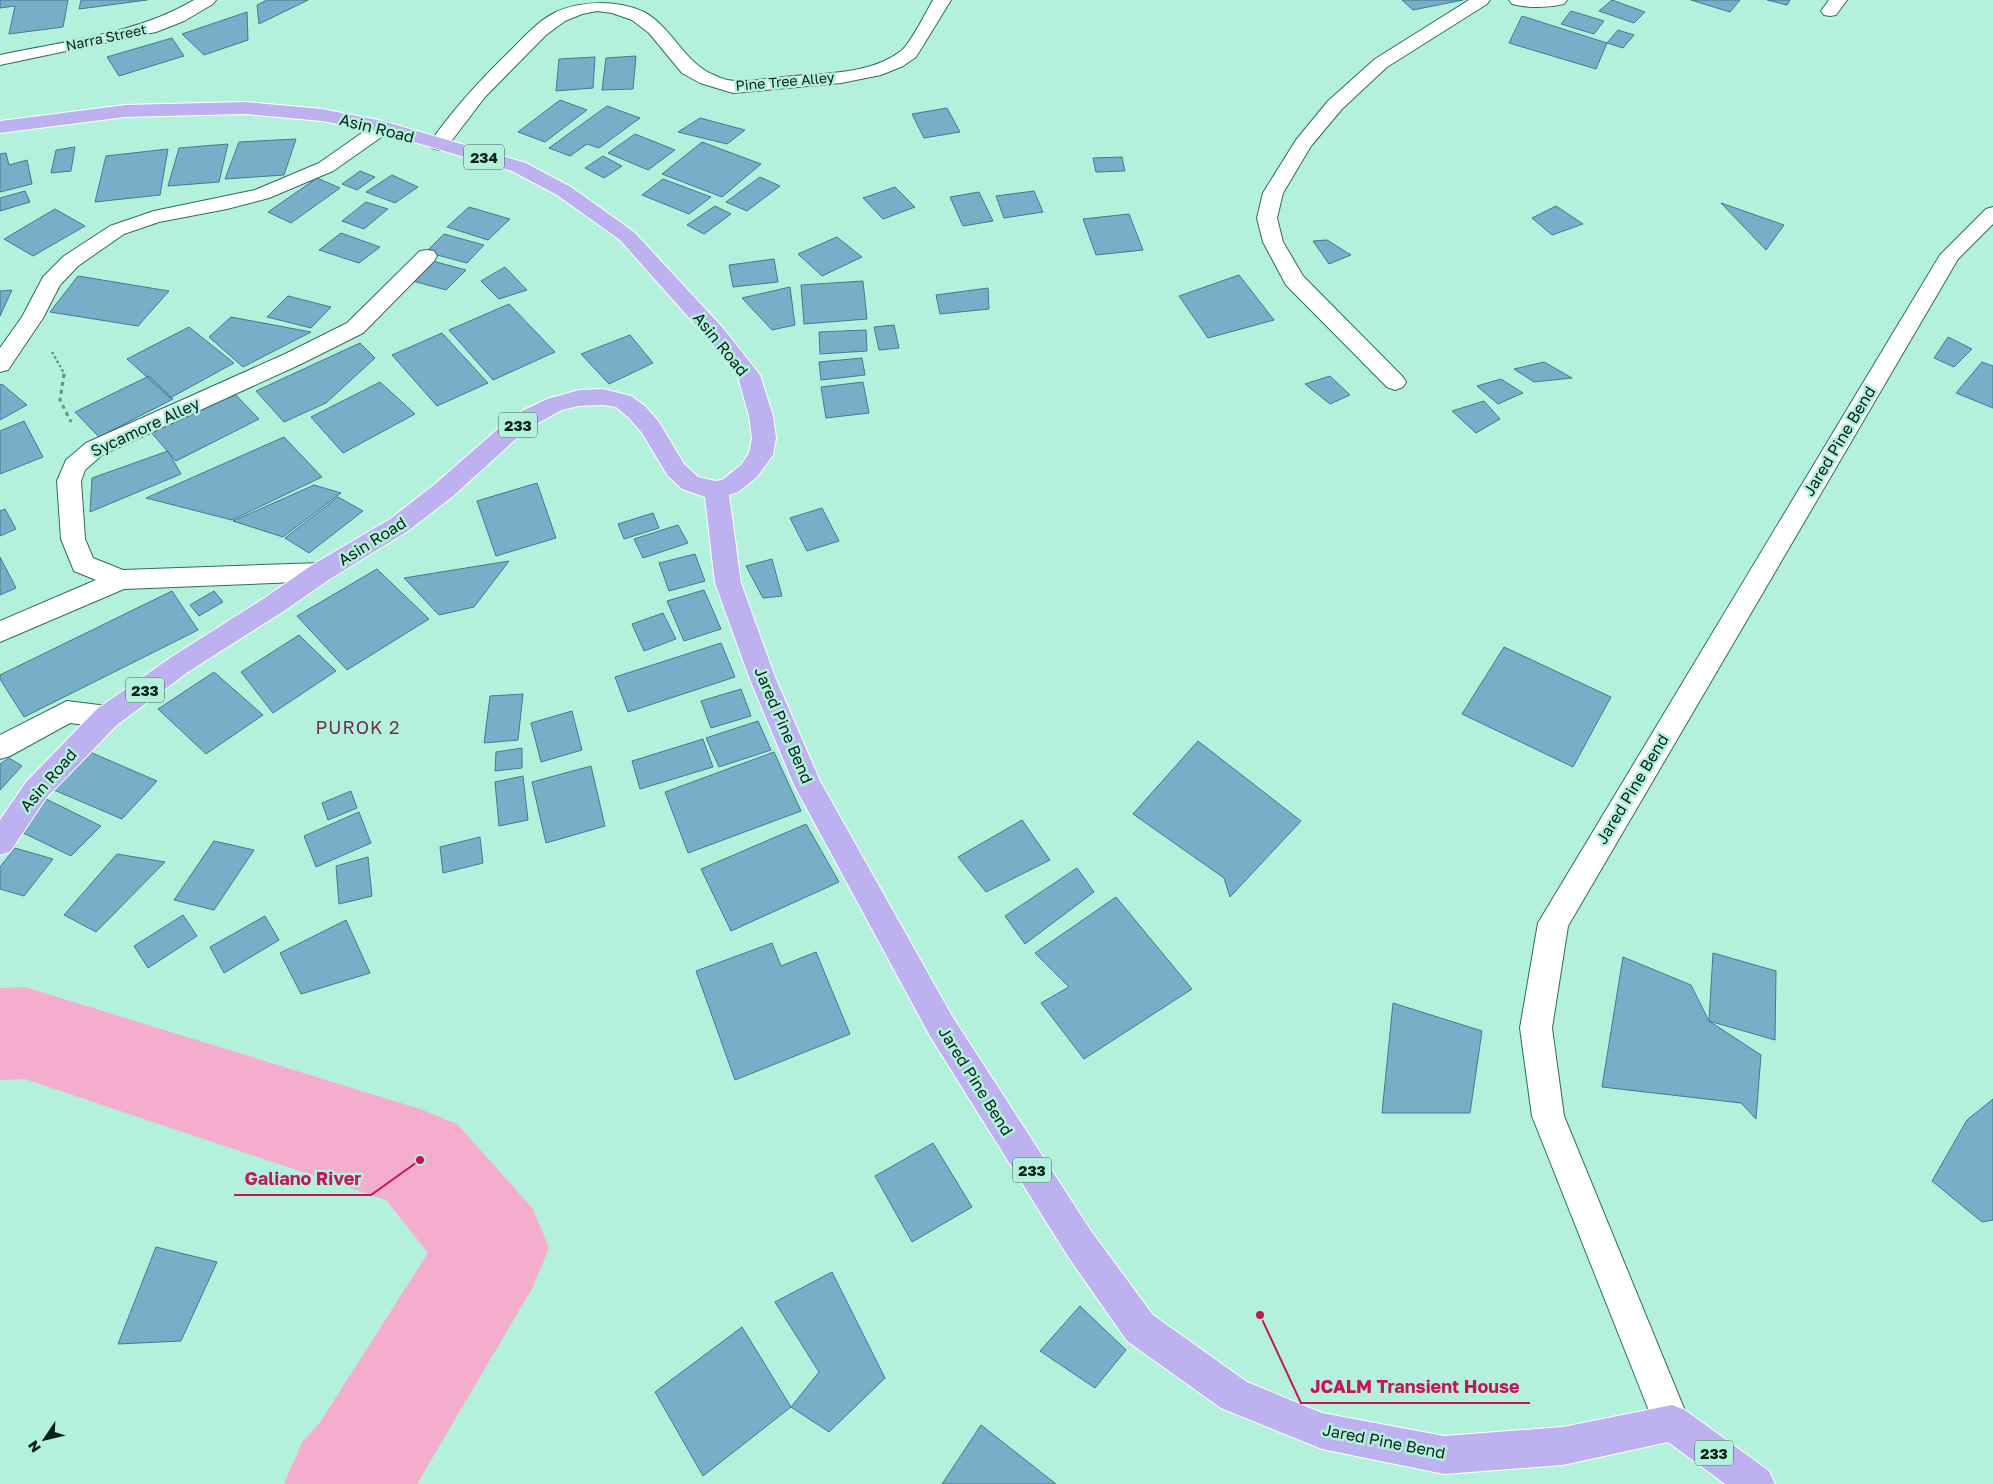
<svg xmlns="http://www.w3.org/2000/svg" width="1993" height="1484" font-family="'Golos Text',sans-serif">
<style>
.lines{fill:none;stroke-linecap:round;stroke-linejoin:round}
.river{fill:#f5adcd;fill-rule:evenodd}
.building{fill:#79aec9;stroke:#447892}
.minor-casing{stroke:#326c5a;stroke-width:2}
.primary-casing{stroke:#fff;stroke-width:2}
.path-far1{stroke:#669283;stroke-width:2.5;stroke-dasharray:2.5 2.5;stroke-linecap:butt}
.path{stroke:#669283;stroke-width:3;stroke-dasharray:4 4;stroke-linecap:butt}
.minor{fill:#fff;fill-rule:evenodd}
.primary{fill:#beb1ef;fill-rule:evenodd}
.labels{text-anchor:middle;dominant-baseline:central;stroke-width:5;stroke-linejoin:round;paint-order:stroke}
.far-street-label{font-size:14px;fill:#082019;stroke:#b4f1dc}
.shield{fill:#b4f1dc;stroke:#3c5f54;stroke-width:1}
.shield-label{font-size:15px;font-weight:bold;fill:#082019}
.street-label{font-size:16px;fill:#082019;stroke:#b4f1dc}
.neighbourhood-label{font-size:18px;letter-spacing:1px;fill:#6f2e4f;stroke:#b4f1dc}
.leader{fill:none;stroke:#c2185b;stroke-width:2}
.callout-dot{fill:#c2185b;stroke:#b4f1dc;stroke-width:2}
.callout-label{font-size:18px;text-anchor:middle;font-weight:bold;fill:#c2185b;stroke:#b4f1dc;stroke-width:5;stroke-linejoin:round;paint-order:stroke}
</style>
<rect width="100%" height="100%" fill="#b4f1dc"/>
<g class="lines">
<path class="river" d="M25,987L420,1109L457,1124L533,1209L549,1248L533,1287L417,1484H284L302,1442L319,1424L428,1253L386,1200L25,1079L0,1080V988Z"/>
</g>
<path class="building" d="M0,0H68L63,27L9,34L15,6L0,8Z
M81,0H147L79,9Z
M267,0H308L259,24L257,5Z
M1402,0H1463L1413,10Z
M1612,0L1645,12L1634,23L1599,11Z
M1691,0H1740L1730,12Z
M1767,0H1790L1787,5Z
M1571,11L1604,21L1594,34L1561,24Z
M247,12L248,40L204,55L182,34Z
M1522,16L1607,43L1596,69L1509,43Z
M1618,30L1634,35L1623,48L1607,43Z
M172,38L184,56L119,76L107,57Z
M636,56L633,89L602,90L606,58Z
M595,57L593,88L556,91L559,59Z
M560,100L587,110L545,142L518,132Z
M607,106L640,118L599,148L587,144L570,156L549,148Z
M947,108L960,132L924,138L912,114Z
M700,118L745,130L727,144L678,132Z
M635,134L675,150L648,170L608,153Z
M296,139L284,175L225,179L239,142Z
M702,142L761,164L722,197L662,174Z
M228,144L219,182L168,186L179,148Z
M75,147L71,171L51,173L56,150Z
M168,149L160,195L95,202L106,156Z
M6,153L9,165L27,160L32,184L0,192V154Z
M603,156L622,166L604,178L585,168Z
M1122,157L1125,171L1096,172L1093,158Z
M360,171L375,177L357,190L342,184Z
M392,175L418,187L395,203L366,192Z
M760,177L780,186L747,211L726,202Z
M317,178L340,188L291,223L268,212Z
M663,179L711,197L689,214L642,195Z
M895,187L915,207L883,219L863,198Z
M25,191L30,202L0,211V198Z
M1034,191L1043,212L1004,218L996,196Z
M979,192L993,221L963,226L950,197Z
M366,202L388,209L364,229L342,221Z
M1721,203L1784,225L1766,250Z
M715,206L731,214L704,234L687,225Z
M1556,206L1583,224L1552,235L1532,218Z
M469,207L510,219L488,240L447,227Z
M55,209L85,226L33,256L4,239Z
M1129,214L1143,250L1096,255L1083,219Z
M341,233L380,247L359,263L319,250Z
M444,234L484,245L467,263L426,252Z
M837,237L862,257L822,276L798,254Z
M1327,240L1351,255L1329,264L1313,241Z
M774,259L778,282L733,287L729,265Z
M429,260L466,270L446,290L409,280Z
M505,267L527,290L499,299L481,281Z
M1239,275L1274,320L1208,338L1179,296Z
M78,276L169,291L138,326L50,312Z
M863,281L867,319L804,324L801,285Z
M790,287L795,325L772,330L742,298Z
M988,288L989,309L940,314L936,295Z
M12,290L0,316V291Z
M288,296L331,307L311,328L267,317Z
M509,304L555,352L493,380L449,330Z
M231,317L311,332L243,367L209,337Z
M894,325L899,348L879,350L874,327Z
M189,327L234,363L170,398L127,359Z
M866,330L867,351L820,354L819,332Z
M442,333L488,383L437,406L392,355Z
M630,335L653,363L609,384L581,354Z
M1948,337L1972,349L1954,367L1934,358Z
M360,343L375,358L326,403L284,422L256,391Z
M862,358L865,375L821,380L819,362Z
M1544,362L1572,378L1534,382L1514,369Z
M1982,362L1993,366V408L1956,393Z
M149,376L173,399L99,437L75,412Z
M1330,376L1350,395L1330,404L1305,384Z
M1501,379L1523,393L1498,404L1477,386Z
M380,382L415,414L343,453L311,417Z
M863,382L869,413L826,418L821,387Z
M2,384L27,405L0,420V385Z
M231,390L259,419L176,461L149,430Z
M1484,401L1500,419L1476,433L1452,411Z
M24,421L43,457L0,474V431Z
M284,437L322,477L232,520L146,498Z
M168,451L181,474L90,512L92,478Z
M537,483L556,538L496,556L477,501Z
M314,485L341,493L283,537L233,521Z
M338,497L363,511L309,553L285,538Z
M822,508L839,541L807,551L790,518Z
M5,509L16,529L0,536V511Z
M653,513L659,528L624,539L618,524Z
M678,525L688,543L643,558L634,539Z
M695,554L705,581L669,591L659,563Z
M0,557L16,588L0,595Z
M772,559L782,596L763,598L746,566Z
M509,561L474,607L439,615L404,578Z
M377,569L429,619L347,670L297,616Z
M704,590L721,629L684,641L667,601Z
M172,591L198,630L24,717L0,679V675Z
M214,591L223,602L199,616L190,605Z
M663,613L676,639L644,651L632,624Z
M299,635L336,671L273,713L241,672Z
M721,643L735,677L628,712L615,677Z
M1504,647L1611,697L1573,767L1462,714Z
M214,672L263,715L206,754L158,709Z
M741,689L751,716L711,728L701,701Z
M523,694L518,740L484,743L490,696Z
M572,711L582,750L541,762L531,723Z
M758,721L771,750L719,767L706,738Z
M703,739L713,767L640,789L632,761Z
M1198,741L1301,821L1230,897L1224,878L1133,814Z
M522,748V768L495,771L496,752Z
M83,749L157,781L122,819L47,787Z
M774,752L801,811L688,853L665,792Z
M9,758L22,766L0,790V764Z
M591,766L605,826L546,843L532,782Z
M523,776L528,820L499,826L495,782Z
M351,791L357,808L328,820L322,803Z
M42,797L101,826L71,856L11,827Z
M359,812L371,843L316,867L304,836Z
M1022,820L1050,860L986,892L958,857Z
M806,824L839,882L731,931L701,869Z
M480,837L483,863L443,873L440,847Z
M214,841L254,850L214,910L174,900Z
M15,848L53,859L24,896L0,889V867Z
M117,854L165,862L96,932L64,915Z
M368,857L372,896L339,904L336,866Z
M1077,868L1094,892L1025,944L1005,916Z
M1116,897L1192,989L1084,1059L1041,1003L1069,987L1035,953Z
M183,915L197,936L148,968L134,946Z
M265,916L279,940L224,973L210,947Z
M346,920L370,973L301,994L280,953Z
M772,943L781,966L816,952L850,1034L735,1080L696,971Z
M1713,953L1776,971L1775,1040L1709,1021Z
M1623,957L1691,985L1709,1021L1761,1055L1756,1119L1741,1103L1602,1087Z
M1393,1003L1482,1031L1470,1113H1382Z
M1993,1099V1220L1982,1222L1932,1181L1967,1120Z
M933,1143L972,1207L912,1242L875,1176Z
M156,1247L217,1262L181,1341L118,1344Z
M832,1272L885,1378L829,1432L791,1407L819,1372L775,1302Z
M1080,1306L1126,1350L1095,1388L1040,1351Z
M742,1327L791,1407L703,1476L655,1392Z
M981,1425L1056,1484H942Z"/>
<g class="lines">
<g class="minor-casing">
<path id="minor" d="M194,0H216L213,4L184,21L156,32L0,65V55C65,41 137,34 194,0Z
M933,0H951L916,57L903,66L881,75L841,83L733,93L700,83L682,73L649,33L632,20L612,13L597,11L582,14L565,21L546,35L485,97L446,148L439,150L432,148L429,144C453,109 481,79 511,50C524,37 537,22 554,13C581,0 617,0 644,12C673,28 684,63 714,75C720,78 729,81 736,81C752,82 768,78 784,77C822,73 870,75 901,51C911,43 926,12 933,0Z
M1469,0H1490L1487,4L1387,67L1342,109L1311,146L1283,193L1277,218L1283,242L1303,276L1403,377L1406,382L1403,387L1395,390L1387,387L1286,285L1263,242L1257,218L1263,193L1296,140L1328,101L1375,59Z
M1509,0H1567L1564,4C1547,8 1529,8 1512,4Z
M1829,0H1847L1836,15L1830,16L1824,15L1821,11Z
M383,121L390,123L393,127L390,131L333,171L269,198L227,209L159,222L124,234L78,266L60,285L43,318L8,370L0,372V348L22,317L43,277L64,256L110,226L154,211L255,190L319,163L376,123Z
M1993,207V224L1958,259L1568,926L1552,1028L1564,1116L1690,1423L1685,1436L1672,1441L1659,1436L1532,1116L1520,1028L1538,923L1940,255L1986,209Z
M427,250L434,251L437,256L434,261L363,333L301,364L102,455L85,470L81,481L85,539L93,558L123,570L321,563L330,565L334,572L330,579L321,581L124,589L0,642V621L96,580L74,571L61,539L57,481L66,460L86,443L285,354L347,323L420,251Z
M67,701L107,706L117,709L121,717L117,725L107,728L70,723L10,756L0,759V735Z"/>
</g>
<g class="primary-casing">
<path id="primary" d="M245,102L322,109L383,121L526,163L571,187L634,232L723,328L760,375L773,416L776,438L773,455L757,477L738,492L729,495L741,583L775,677L820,781L952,1016L1091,1231L1153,1315L1247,1382L1322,1413L1444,1436L1563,1427L1672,1405L1685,1410L1769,1471L1775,1484H1725L1668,1442L1563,1465L1444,1474L1322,1449L1221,1408L1127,1341L1067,1255L930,1036L794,785L749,677L715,583L705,497L682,489L668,476L642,433L629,418L616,407L603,405L579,406L562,410L538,423L516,439L452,497L408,531L330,579L284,611L188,672L117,725L46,798L10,852L0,855V820L26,782L97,709L170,658L266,597L312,565L390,519L434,485L500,427L522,411L547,399L579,390L603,389L631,396L645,406L659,422L684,464L698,477L716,481L722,480L741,465L749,453L752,438L749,416L738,377L707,338L620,240L557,195L512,171L380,132L322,121L245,114L125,117L0,133V121L125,105Z"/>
</g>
<path class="path-far1" d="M52,352L64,373V376"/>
<path class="path" d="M64,374L60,400L71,422"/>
<use href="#minor" class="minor"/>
<use href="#primary" class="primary"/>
</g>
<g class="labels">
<g class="far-street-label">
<text transform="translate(106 37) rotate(-12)">Narra Street</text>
<text transform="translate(785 81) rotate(-5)">Pine Tree Alley</text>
</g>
<g class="shield">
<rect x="464" y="144.5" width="40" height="25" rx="4"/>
<rect x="499" y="412.5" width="38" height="25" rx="4"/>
<rect x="126" y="677.5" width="38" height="25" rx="4"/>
<rect x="1013" y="1157.5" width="38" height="25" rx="4"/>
<rect x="1695" y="1440.5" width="38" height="25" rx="4"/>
</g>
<g class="shield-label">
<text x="484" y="157">234</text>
<text x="518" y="425">233</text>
<text x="145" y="690">233</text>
<text x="1032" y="1170">233</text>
<text x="1714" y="1453">233</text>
</g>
<g class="street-label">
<text transform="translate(377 128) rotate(14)">Asin Road</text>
<text transform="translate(721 344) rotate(51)">Asin Road</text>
<text transform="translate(145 427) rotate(-25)">Sycamore Alley</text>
<text transform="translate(1839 441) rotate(-59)">Jared Pine Bend</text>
<text transform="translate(372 541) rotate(-32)">Asin Road</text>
<text transform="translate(784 725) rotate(67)">Jared Pine Bend</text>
<text transform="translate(48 780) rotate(-49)">Asin Road</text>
<text transform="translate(1632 789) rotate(-59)">Jared Pine Bend</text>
<text transform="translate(976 1081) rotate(58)">Jared Pine Bend</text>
<text transform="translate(1384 1441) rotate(11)">Jared Pine Bend</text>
</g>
<g class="neighbourhood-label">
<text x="358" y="727">PUROK 2</text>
</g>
</g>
<path class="leader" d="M420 1160L371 1195H234M1260 1315L1301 1403H1530"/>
<g class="callout-dot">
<circle cx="420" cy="1160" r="5"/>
<circle cx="1260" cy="1315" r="5"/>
</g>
<g class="callout-label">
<text x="303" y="1185">Galiano River</text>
<text x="1415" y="1393">JCALM Transient House</text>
</g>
<g transform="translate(45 1439) rotate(235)" stroke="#b4f1dc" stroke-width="4" paint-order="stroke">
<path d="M0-4L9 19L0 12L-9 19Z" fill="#082019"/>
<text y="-8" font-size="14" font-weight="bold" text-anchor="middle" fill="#082019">N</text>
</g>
</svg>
